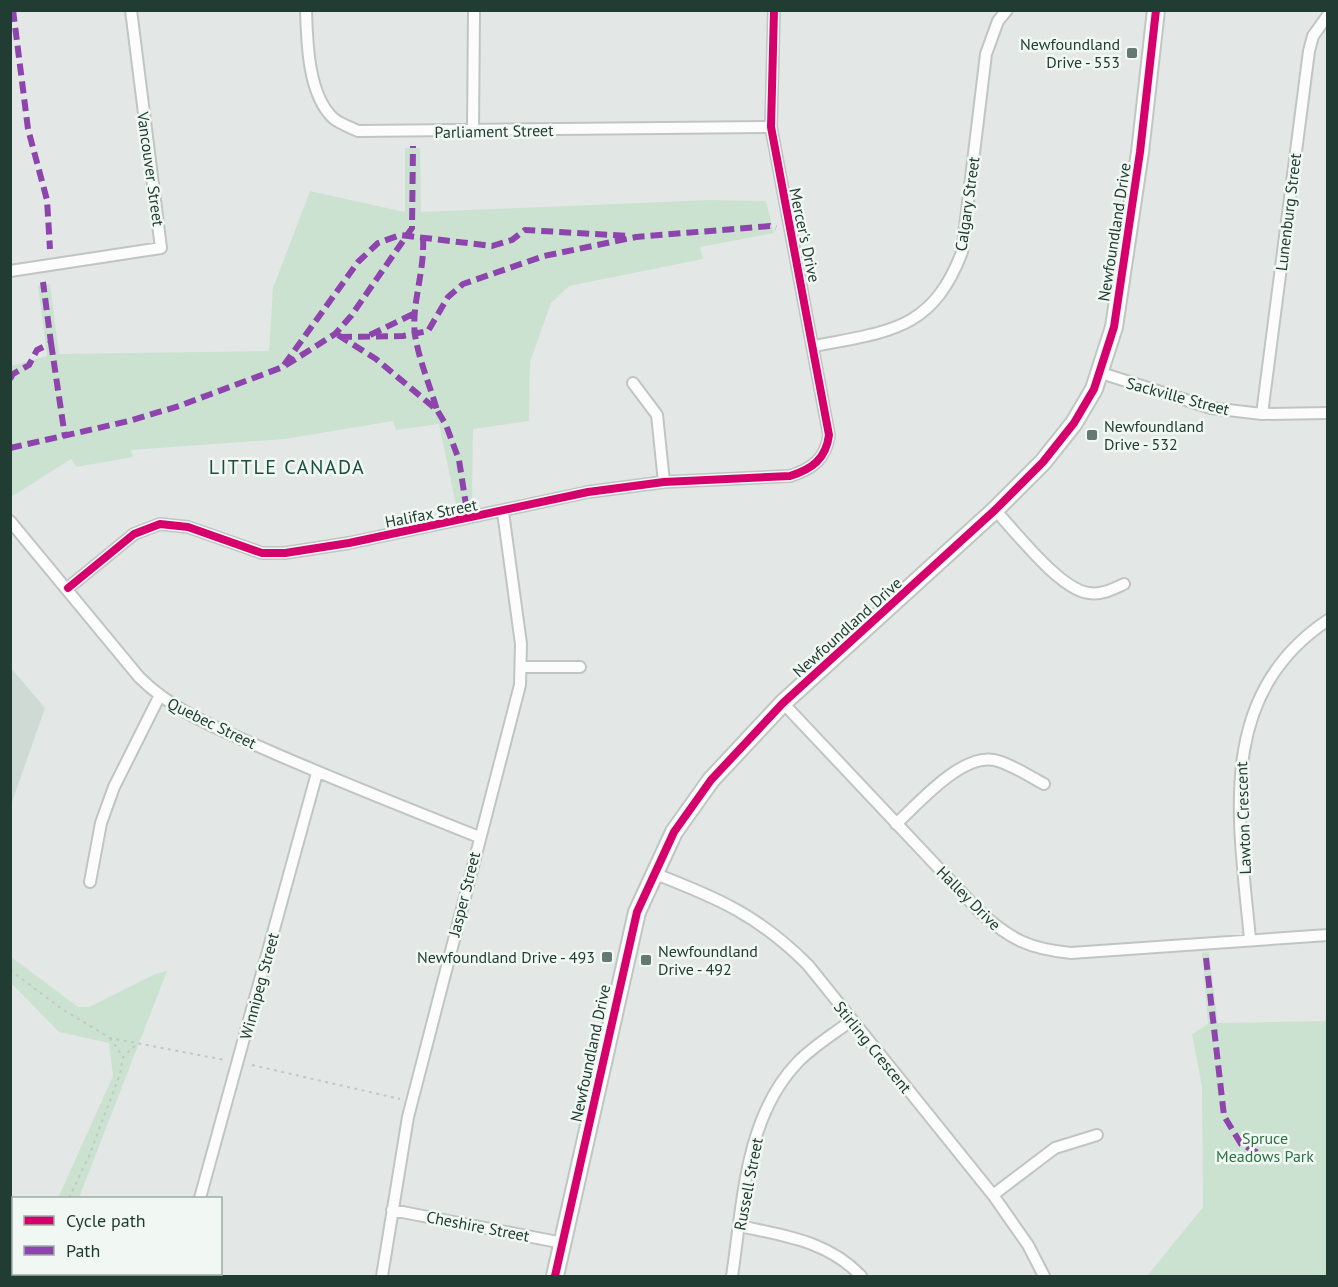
<svg xmlns="http://www.w3.org/2000/svg" width="1338" height="1287" font-family="'PT Sans',sans-serif">
<style>
.built{fill:#d0dad5}
.green{fill:#cce2d1}
.lines{fill:none;stroke-linecap:round;stroke-linejoin:round}
.street-casing{stroke:#c0c5c3;stroke-width:14}
.secondary-casing{stroke:#bfc6c3;stroke-width:20}
.path{stroke:#c0c9c4;stroke-width:2;stroke-dasharray:3 4.5;stroke-linecap:butt}
.street{stroke:#fbfcfb;stroke-width:10}
.secondary{stroke:#fbfcfb;stroke-width:16}
.quiet{stroke:#8e44ad;stroke-width:6;stroke-dasharray:12 6;stroke-linecap:butt}
.cycleway-casing{stroke:#f1f8f4;stroke-width:11}
.cycleway{stroke:#d6006c;stroke-width:8}
.poi-dot{fill:#657872;stroke:#f1f8f4;stroke-width:2}
.labels{text-anchor:middle;dominant-baseline:central;stroke-width:5;stroke-linejoin:round;paint-order:stroke}
.poi-label{font-size:16px;fill:#213c33;stroke:#f1f8f4;text-anchor:end}
.street-label{font-size:16px;fill:#213c33;stroke:#f1f8f4}
.park-label{font-size:16px;fill:#2a7342;stroke:#f1f8f4}
.quarter-label{font-size:20px;letter-spacing:1.5px;fill:#1c4e3f;stroke:#f1f8f4}
</style>
<rect width="100%" height="100%" fill="#e3e8e6"/>
<path class="built" d="M11,668L45,708L11,805Z"/>
<path class="green" d="M405,148H420L421,212L710,200L766,201L774,233L700,247L703,259L569,286L551,303L530,362L529,421L473,429L472,501L456,505L439,424L396,430L393,421L285,439L131,450L133,457L76,467L71,459L13,496L10,492L11,366L47,356L38,286L50,284L59,354L269,351L273,288L310,191L405,212Z
M1209,952L1218,1023L1327,1021V1276H1147L1203,1207L1202,1087L1192,1034L1208,1024L1202,953Z
M10,956L78,1007H89L155,974L167,971L79,1198H58L113,1076L109,1043L59,1032L11,983Z"/>
<g class="lines">
<g class="street-casing">
<path id="street" d="M306,10C307,43 308,94 333,118C340,124 350,127 358,131L771,127
M473,130L474,10
M10,271L161,248L131,10
M815,346C889,331 932,331 962,252L986,54L998,21L1007,10
M1101,373L1211,408L1262,414L1328,413
M633,383L657,415L664,482
M1262,414L1309,51L1313,36L1328,15
M995,510C1015,531 1060,590 1089,593C1102,595 1113,589 1124,584
M10,521L139,677C177,715 227,732 276,754C343,783 411,810 479,837
M68,588L134,534L160,524L188,527L262,553H285L349,543L588,492L664,482L790,476C812,469 826,459 829,435L771,127L774,10
M522,667H580
M783,703L980,912C1011,940 1030,949 1071,953L1328,935
M896,824C919,803 964,750 998,761C1014,766 1029,776 1044,784
M653,873C718,898 758,915 808,965L993,1195L1028,1245L1044,1276
M90,882L101,823L114,787L159,697
M1250,939C1239,821 1214,696 1328,620
M993,1195L1055,1148L1097,1135
M200,1198L317,773
M392,1210L563,1243
M740,1226C785,1236 828,1241 861,1276
M179,1276L180,1274
M382,1276L408,1117L520,685L521,644L503,512
M732,1276C743,1205 744,1119 797,1063C813,1046 834,1034 852,1020"/>
</g>
<g class="secondary-casing">
<path id="secondary" d="M555,1276L637,912L674,832L711,780L783,703L995,510L1043,462L1074,423L1094,389L1114,327L1140,152L1156,10"/>
</g>
<path class="path" d="M10,970L62,1009L110,1038L225,1060
M110,1038L123,1057
M252,1065L400,1099
M69,1198L89,1156L120,1074L123,1057L138,1043
M35,1276L37,1274"/>
<use href="#street" class="street"/>
<use href="#secondary" class="secondary"/>
<path class="quiet" d="M13,10L28,129L47,200L50,249
M423,238C425,271 411,305 415,335C419,360 430,386 437,410
M338,335L376,359L437,410L446,425L459,460L466,505
M370,335L415,313
M340,337L403,336L428,331L448,297L463,284L544,256L636,237L770,226L776,228
M51,343L65,437
M284,365L358,262L378,243L400,235L492,246L512,240L525,230L630,236
M10,379L13,374L29,365L37,350L51,343L43,282
M10,448L129,421L179,406L283,367L335,334L351,316L412,228L413,146
M1206,958L1224,1116L1241,1144L1264,1156"/>
<g class="cycleway-casing">
<path id="cycleway" d="M68,588L134,534L160,524L188,527L262,553H285L349,543L588,492L664,482L790,476C812,469 826,459 829,435L771,127L774,10
M555,1276L637,912L674,832L711,780L783,703L995,510L1043,462L1074,423L1094,389L1114,327L1140,152L1156,10"/>
</g>
<use href="#cycleway" class="cycleway"/>
</g>
<g class="poi-dot">
<rect x="1126" y="47" width="12" height="12" rx="3"/>
<rect x="1086" y="429" width="12" height="12" rx="3"/>
<rect x="601" y="951" width="12" height="12" rx="3"/>
<rect x="640" y="954" width="12" height="12" rx="3"/>
</g>
<g class="labels">
<g class="poi-label">
<text x="1120" y="44">Newfoundland<tspan x="1120" dy="18">Drive - 553</tspan></text>
<text x="1104" y="426" text-anchor="start">Newfoundland<tspan x="1104" dy="18">Drive - 532</tspan></text>
<text x="658" y="951" text-anchor="start">Newfoundland<tspan x="658" dy="18">Drive - 492</tspan></text>
<text x="595" y="957">Newfoundland Drive - 493</text>
</g>
<g class="street-label">
<text transform="translate(494 131) rotate(-1)">Parliament Street</text>
<text transform="translate(151 169) rotate(82)">Vancouver Street</text>
<text transform="translate(967 204) rotate(-82)">Calgary Street</text>
<text transform="translate(1288 212) rotate(-83)">Lunenburg Street</text>
<text transform="translate(1114 232) rotate(-81)">Newfoundland Drive</text>
<text transform="translate(805 235) rotate(78)">Mercer's Drive</text>
<text transform="translate(1178 396) rotate(15)">Sackville Street</text>
<text transform="translate(431 513) rotate(-11)">Halifax Street</text>
<text transform="translate(847 627) rotate(-42)">Newfoundland Drive</text>
<text transform="translate(212 723) rotate(26)">Quebec Street</text>
<text transform="translate(1243 818) rotate(-92)">Lawton Crescent</text>
<text transform="translate(464 894) rotate(-76)">Jasper Street</text>
<text transform="translate(969 898) rotate(45)">Halley Drive</text>
<text transform="translate(259 986) rotate(-75)">Winnipeg Street</text>
<text transform="translate(873 1047) rotate(51)">Stirling Crescent</text>
<text transform="translate(590 1053) rotate(-78)">Newfoundland Drive</text>
<text transform="translate(748 1184) rotate(-79)">Russell Street</text>
<text transform="translate(478 1226) rotate(11)">Cheshire Street</text>
</g>
<g class="park-label">
<text x="1265" y="1138">Spruce<tspan x="1265" dy="18">Meadows Park</tspan></text>
</g>
<g class="quarter-label">
<text x="287" y="467">LITTLE CANADA</text>
</g>
</g>
<rect width="1338" height="1287" fill="none" stroke="#213c33" stroke-width="24"/>
<rect x="12" y="1197" width="210" height="78" fill="#f1f8f4" stroke="#9eada7" stroke-width="1.5"/>
<rect x="24" y="1216" width="30" height="9" fill="#d6006c" stroke="#9eada7" stroke-width="1.5"/>
<text x="66" y="1227" font-size="18" fill="#213c33">Cycle path</text>
<rect x="24" y="1246" width="30" height="9" fill="#8e44ad" stroke="#9eada7" stroke-width="1.5"/>
<text x="66" y="1257" font-size="18" fill="#213c33">Path</text>
</svg>
